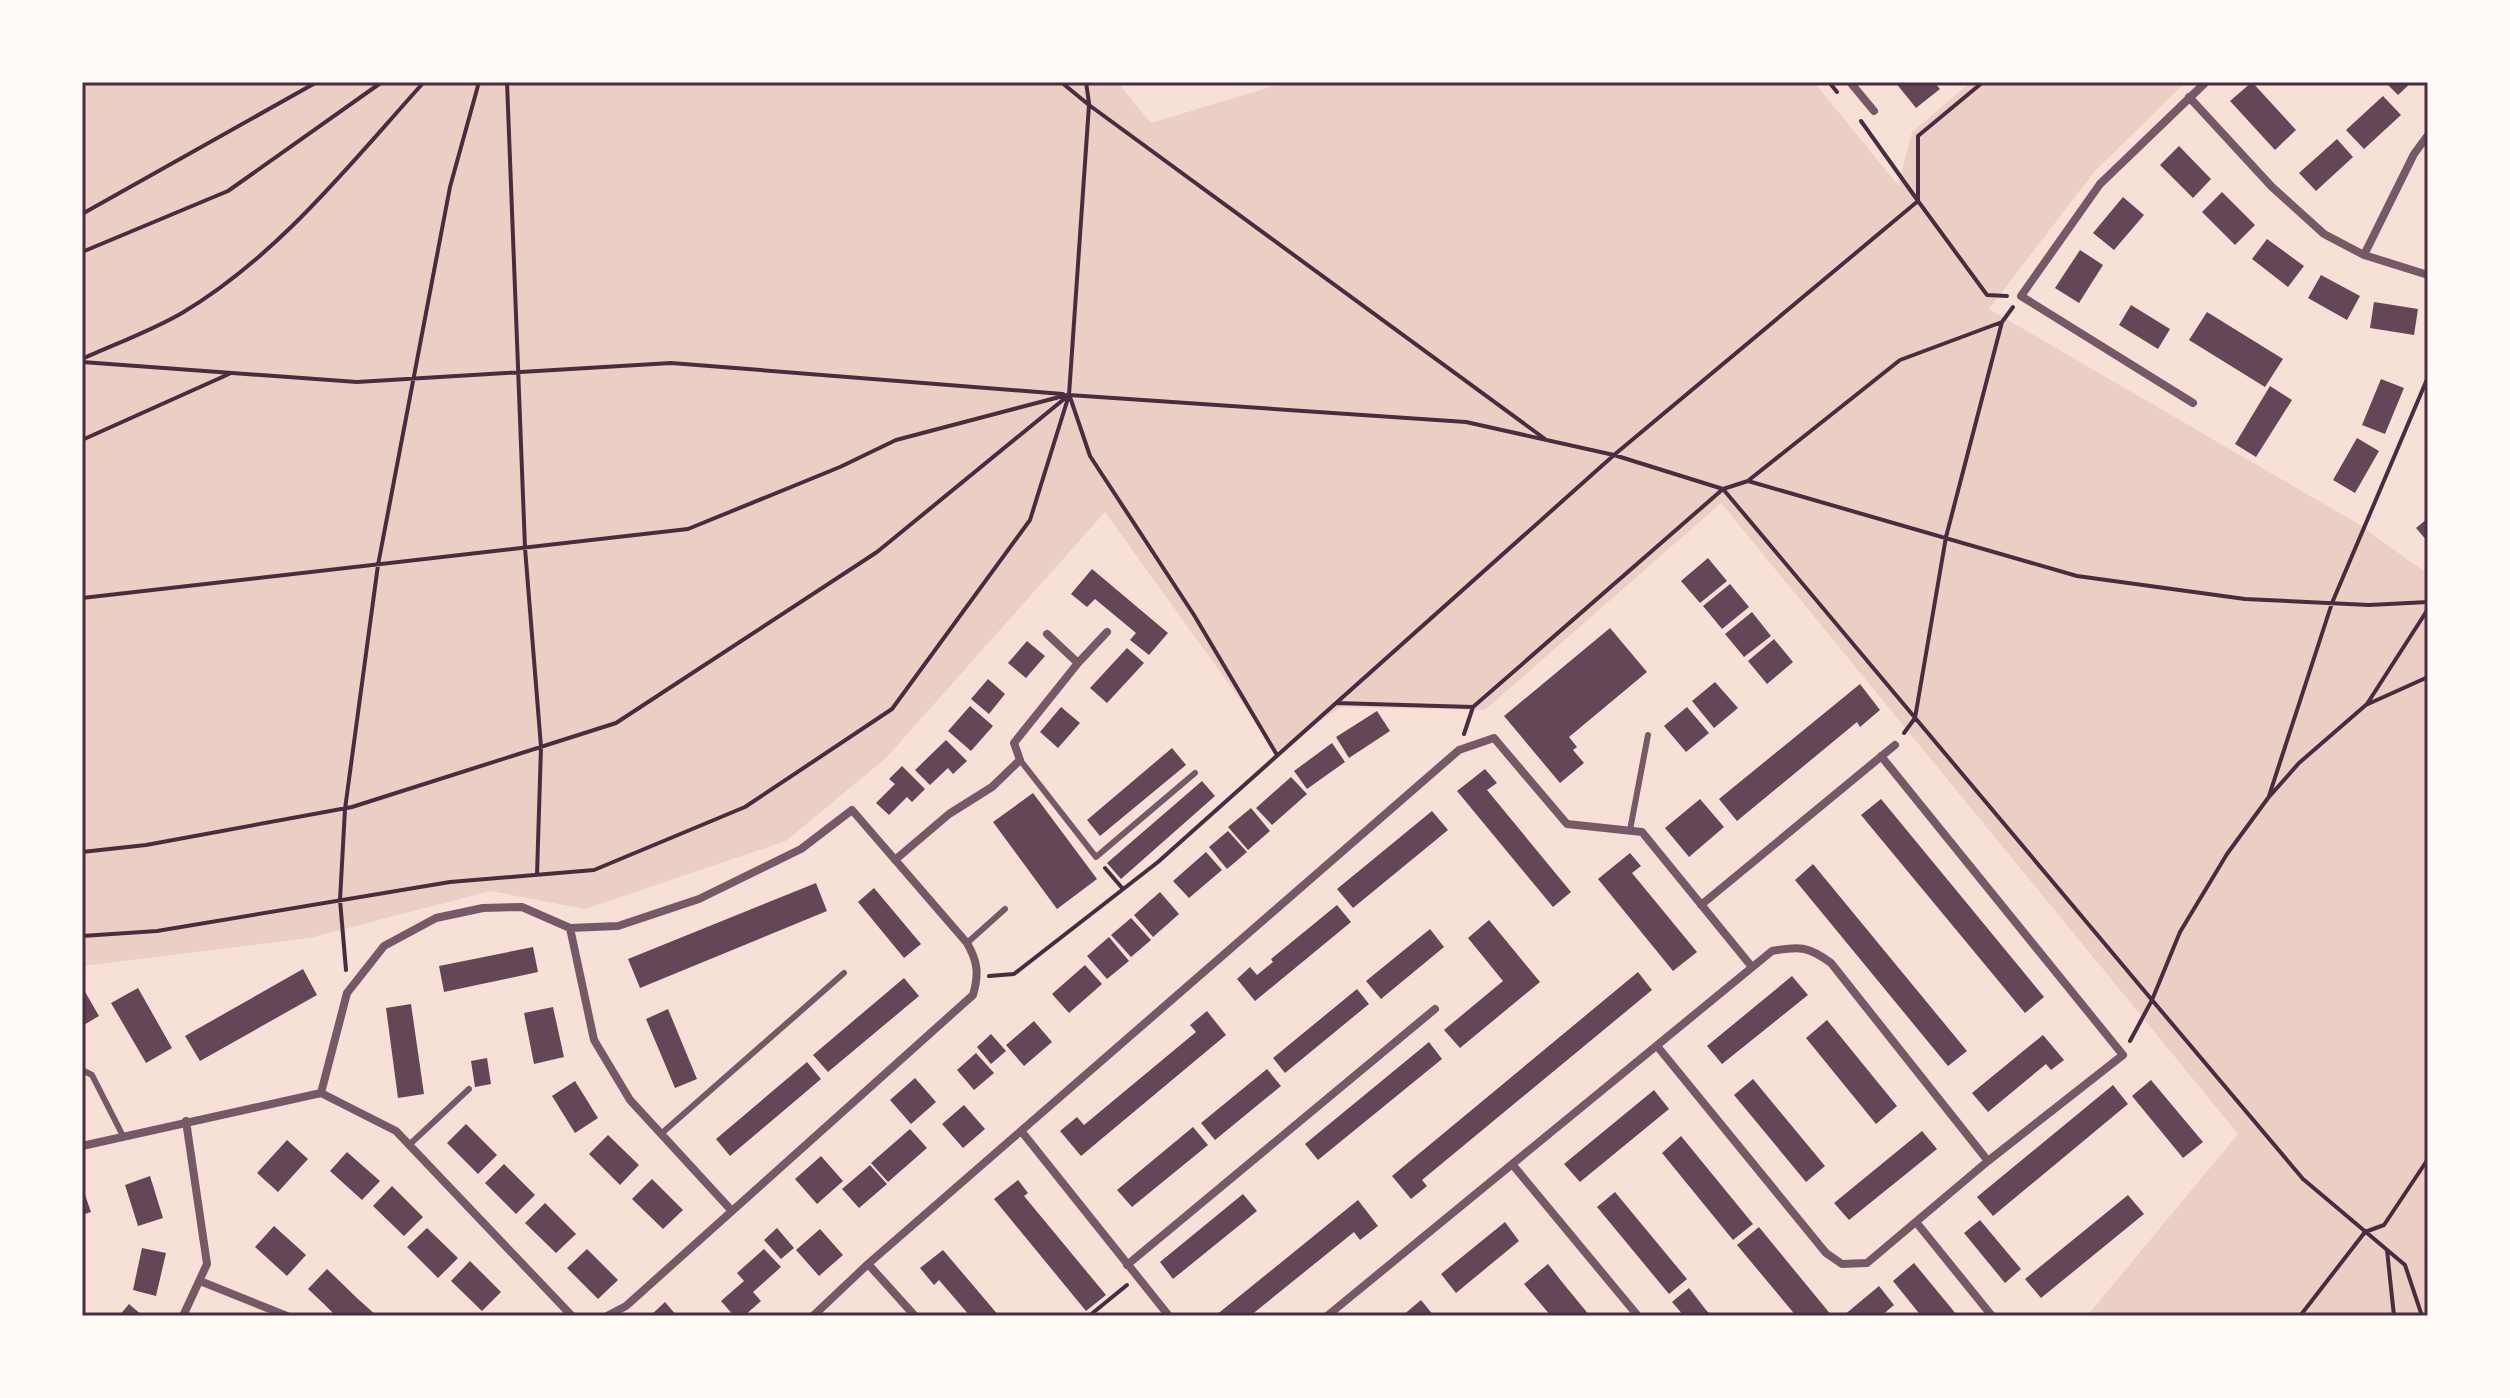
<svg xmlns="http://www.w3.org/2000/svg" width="2510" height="1398" font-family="'Roboto Condensed',sans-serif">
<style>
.green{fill:#ebcfc5}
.building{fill:#644757}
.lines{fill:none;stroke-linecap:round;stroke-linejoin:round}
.path{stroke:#4a2c40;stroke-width:4}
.service{stroke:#755966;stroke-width:6}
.minor{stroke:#755966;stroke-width:8}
.neatline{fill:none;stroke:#4a2c40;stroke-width:3}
</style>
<rect width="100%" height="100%" fill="#f7e1d7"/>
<path class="green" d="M82,82H1120L1123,89L1151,123L1287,82H1814L1898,185L1912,132L1971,82H2186L2094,172L1989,309L2355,522L2428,574V1316H2087L2238,1134L1721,503L1485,710L1341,707L1277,751L1105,512L886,758L786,841L585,909L490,891L310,938L82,966Z"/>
<path class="building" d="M1895,82H1934L1940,89L1916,108Z
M2252,82L2296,130L2275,150L2230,101Z
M2385,82H2412L2398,95Z
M2383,96L2401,115L2364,149L2346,130Z
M2337,139L2353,157L2316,191L2299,173Z
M2179,146L2211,179L2193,198L2160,165Z
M2222,192L2255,225L2235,245L2202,212Z
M2123,197L2144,215L2114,250L2093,233Z
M2267,239L2304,266L2288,287L2252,259Z
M2080,250L2103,265L2079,303L2055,288Z
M2321,275L2360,296L2347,320L2308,298Z
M2374,302L2418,309L2414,335L2370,328Z
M2131,305L2170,329L2158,349L2119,325Z
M2207,312L2283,359L2265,387L2189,340Z
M2381,379L2404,388L2385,434L2362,425Z
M2270,386L2292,400L2256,457L2235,444Z
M2357,438L2379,451L2355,493L2333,480Z
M2428,518V542L2416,528Z
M1708,558L1727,581L1700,603L1681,581Z
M1092,569L1168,633L1149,655L1130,640L1136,633L1095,599L1087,607L1071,594Z
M1730,584L1749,607L1722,629L1703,606Z
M1752,612L1771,636L1744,657L1725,634Z
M1610,628L1647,672L1569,737L1577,747L1573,750L1584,763L1560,783L1504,716Z
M1774,639L1793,662L1767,684L1748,661Z
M1027,641L1045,656L1026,678L1008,663Z
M1127,648L1144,663L1107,703L1090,688Z
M988,679L1005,694L989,714L971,699Z
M1715,682L1738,708L1714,728L1692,701Z
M1860,684L1880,710L1860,727L1857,722L1737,821L1719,799Z
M970,706L993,726L971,751L948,731Z
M1061,707L1080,723L1058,748L1040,732Z
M1687,707L1709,733L1686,752L1664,726Z
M1377,711L1390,731L1349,758L1336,737Z
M946,740L967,761L953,774L948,768L930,785L915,770Z
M1332,743L1345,762L1307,789L1294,771Z
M1172,748L1186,765L1100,836L1087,820Z
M902,766L925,789L912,802L907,797L889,815L876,803L895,784L889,779Z
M1485,769L1497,783L1487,790L1571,892L1553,907L1457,791Z
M1291,777L1307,794L1272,825L1256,808Z
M1202,781L1215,796L1121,879L1107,863Z
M1033,793L1097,879L1057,909L993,822Z
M1700,799L1724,827L1689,857L1665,828Z
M1881,799L2044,997L2025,1013L1861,815Z
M1251,808L1270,831L1248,850L1228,827Z
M1432,811L1448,830L1353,908L1337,889Z
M1228,831L1247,852L1227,869L1209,847Z
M1206,852L1222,870L1189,898L1173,881Z
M1630,853L1641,866L1632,873L1697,952L1673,971L1598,879Z
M1813,864L1967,1051L1948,1066L1795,880Z
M816,883L827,911L640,988L628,959Z
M874,888L921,944L904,958L858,902Z
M1160,892L1179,914L1153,937L1134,915Z
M1337,905L1351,922L1255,1001L1237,979L1250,967L1257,975L1273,962L1271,959Z
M1131,918L1151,940L1131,957L1111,935Z
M1489,920L1540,982L1460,1048L1444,1030L1503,981L1468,938Z
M1430,929L1444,947L1381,999L1366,981Z
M1109,937L1129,961L1107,979L1087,956Z
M533,947L538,972L444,992L439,966Z
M1085,965L1102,984L1069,1013L1052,994Z
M303,969L317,995L200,1061L185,1036Z
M1638,972L1652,990L1422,1180L1427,1186L1411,1199L1392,1176Z
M1792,976L1808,995L1722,1064L1707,1046Z
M904,978L919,996L828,1072L813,1055Z
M138,988L172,1048L146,1063L111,1003Z
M1357,989L1369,1004L1285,1073L1273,1058Z
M84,990L99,1016L82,1026V992Z
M411,1004L424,1094L398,1098L386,1008Z
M553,1007L564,1057L534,1064L524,1013Z
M668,1009L697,1079L675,1088L646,1019Z
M1207,1011L1226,1035L1081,1156L1060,1131L1077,1117L1084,1125L1196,1032L1190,1025Z
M1827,1020L1897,1106L1876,1124L1806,1038Z
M1034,1021L1052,1042L1024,1066L1006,1045Z
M991,1034L1006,1051L991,1064L977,1047Z
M2043,1035L2064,1060L2051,1070L2046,1064L1988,1112L1972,1093Z
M1429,1042L1442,1059L1318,1160L1305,1144Z
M976,1053L994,1073L974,1090L957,1070Z
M487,1058L491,1084L475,1087L471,1061Z
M807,1062L821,1079L730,1156L716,1139Z
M1267,1069L1281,1086L1215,1140L1201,1123Z
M915,1078L936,1102L911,1124L890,1100Z
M1753,1079L1825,1166L1806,1182L1734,1095Z
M2151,1080L2203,1142L2183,1158L2132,1096Z
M575,1081L598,1118L575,1133L552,1096Z
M2113,1085L2128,1104L1993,1216L1977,1197Z
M1654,1090L1669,1109L1580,1182L1564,1164Z
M964,1105L985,1129L963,1148L942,1124Z
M466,1124L497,1155L478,1174L447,1143Z
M1193,1127L1208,1145L1132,1207L1117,1190Z
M910,1129L927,1148L888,1182L871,1163Z
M1922,1131L1937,1149L1849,1220L1834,1203Z
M608,1135L639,1165L620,1185L589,1154Z
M1681,1136L1753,1224L1733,1240L1662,1153Z
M287,1140L308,1159L278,1192L257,1173Z
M347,1152L380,1181L362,1200L330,1171Z
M821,1156L843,1181L817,1204L795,1179Z
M504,1164L535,1195L516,1214L485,1183Z
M870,1165L887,1184L859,1208L842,1189Z
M150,1176L163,1218L138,1226L125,1185Z
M652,1179L683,1210L663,1229L632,1199Z
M1018,1180L1028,1193L1024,1196L1106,1295L1086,1311L994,1199Z
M82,1186L91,1212L82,1215Z
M392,1186L423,1217L404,1236L373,1206Z
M1615,1192L1687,1279L1669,1294L1597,1207Z
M1243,1194L1257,1211L1173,1279L1160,1262Z
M2128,1195L2144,1214L2041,1298L2025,1279Z
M1358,1200L1378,1226L1360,1240L1354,1232L1250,1316H1215Z
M545,1203L576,1234L556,1253L525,1223Z
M1980,1220L2021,1269L2005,1283L1964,1233Z
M1505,1222L1519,1241L1456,1293L1441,1274Z
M274,1226L306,1255L287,1276L255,1247Z
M1759,1227L1795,1271L1832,1316H1796L1792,1311L1737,1245Z
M427,1228L458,1258L438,1278L407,1247Z
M777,1228L794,1248L781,1259L764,1240Z
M820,1229L843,1255L819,1276L796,1250Z
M142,1248L166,1253L156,1296L133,1290Z
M587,1249L618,1280L598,1299L567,1268Z
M764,1249L781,1267L753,1292L761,1301L744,1316H734L721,1301L744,1281L737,1273Z
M943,1250L960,1270L999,1316H970L939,1280L934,1285L920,1268Z
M470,1261L501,1292L482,1311L451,1281Z
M1914,1263L1952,1309L1957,1316H1921L1914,1307L1893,1281Z
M1548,1264L1562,1282L1590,1316H1551L1524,1284Z
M327,1269L358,1299L377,1316H336L324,1304L308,1289Z
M1879,1286L1894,1305L1881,1316H1843Z
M1689,1288L1706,1310L1712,1316H1684L1672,1302Z
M1421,1300L1434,1316H1402Z
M665,1302L677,1316H650Z
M129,1304L143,1316H119Z"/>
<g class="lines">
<path class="path" d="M507,82L525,548L541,747L537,875
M1061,82L1089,105
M1086,82L1089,103
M1829,82L1837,92
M1983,82L1918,136V201L1987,295L2007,296
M82,214L317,82
M82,252L228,191L382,82
M82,359C115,344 151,331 182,313C278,256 350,164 424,82
M82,362L357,382L671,363L1063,394
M1070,397L1090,456L1194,615L1277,755
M82,440L229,374
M1749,480L1900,360L2002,322
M82,598L688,529L840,467L896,440L1067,395
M1336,703L1473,707
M2368,704L2428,677
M1904,733L1915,718L1946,537L2002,322L2013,307
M1464,734L1473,707L1723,489L1748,481L2077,576L2245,599L2369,605L2428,602
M2269,796L2332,603L2428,377
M82,852L146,845L352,807L616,723L877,552L1069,395L1466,422L1614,455L1918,201L1861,121
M1105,868L1123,889
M82,936L157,931L450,882L594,870L745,807L892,709L1030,520L1069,395L1089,105L1545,439
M346,970L340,900L345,809L378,565L450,187L479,82
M989,976L1014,974L1158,862L1614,455L1723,489L2152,1000L2130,1041
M2387,1250L2394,1316
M1089,1316L1127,1285
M2300,1316L2365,1232L2384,1225L2428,1159
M2422,1316L2405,1265L2303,1179L2152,1000L2180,932L2227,854L2268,798L2299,763L2367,704L2428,609"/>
<path class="service" d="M1020,760L1096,857L1195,773
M1630,830L1648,735
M967,943L1005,909
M82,1070L92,1075L123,1136
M662,1133L844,973
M409,1145L469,1089"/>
<path class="minor" d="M1850,82L1874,111
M2189,97L2272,187L2324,234L2364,255L2428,275
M2364,255L2414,154L2428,135
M2193,403L2021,296L2100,184L2206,82
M1047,634L1078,663
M895,860L949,814L992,787L1020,760L1014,743L1078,663L1107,632
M1701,905L1895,745
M570,928L618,926L699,899L801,849L852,810L967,943C978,962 979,974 973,995L626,1306L607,1316
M1657,1046L1826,1253L1842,1264L1867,1263L1988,1161L2123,1055L1881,756
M321,1093L347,993L384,946L436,918L483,908L522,907L570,928L594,1040L630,1100L732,1211
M1022,1132L1169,1316
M82,1146L321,1093L396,1131L572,1316
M1512,1164L1638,1316
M1916,1222L1992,1316
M868,1264L915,1316
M1127,1265L1435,1009
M200,1281L287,1316
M183,1316L207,1264L186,1121
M813,1316L868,1264L1459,750L1494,738L1567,824L1642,832L1752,967
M1327,1316L1772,951C1799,946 1808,946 1831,963L1988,1161"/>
</g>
<rect width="2510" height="1398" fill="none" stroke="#fffaf5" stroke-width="168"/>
<rect x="84" y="84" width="2342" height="1230" class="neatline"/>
</svg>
